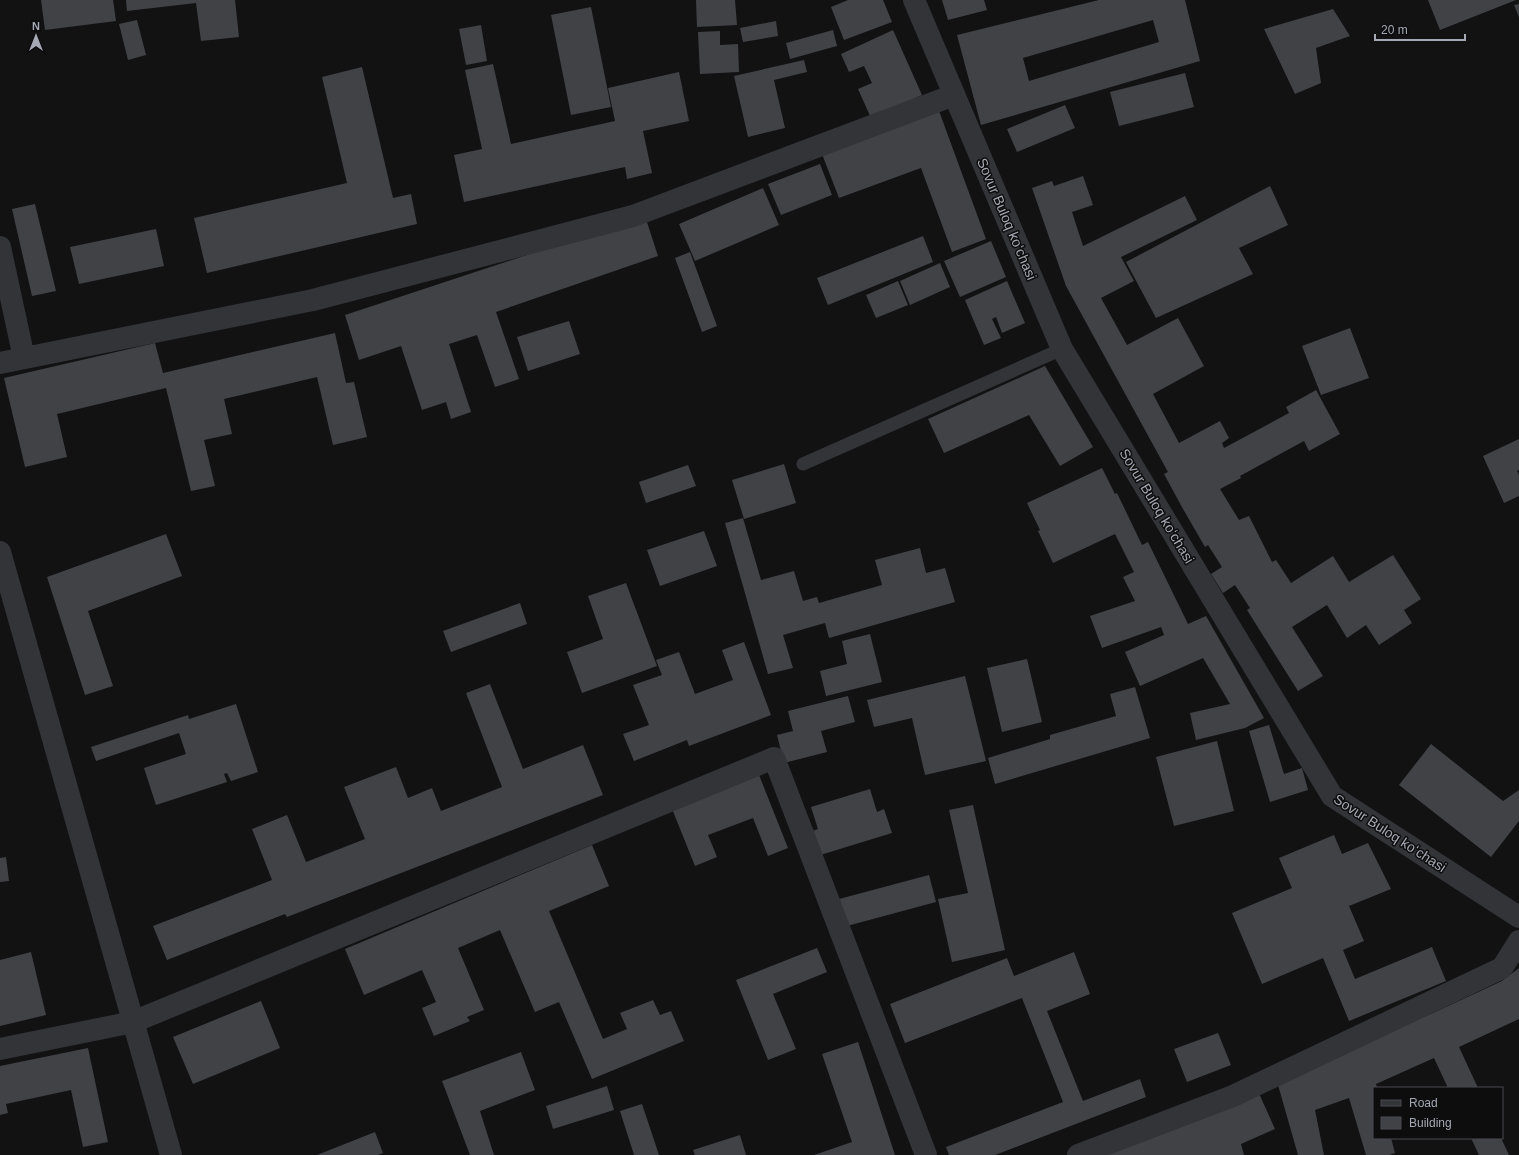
<svg xmlns="http://www.w3.org/2000/svg" width="1519" height="1155" font-family="Arial,sans-serif">
<style>
.building{fill:#414246;fill-rule:evenodd}
.lines{fill:none;stroke-linecap:round;stroke-linejoin:round}
.service{stroke:#333438;stroke-width:13}
.minor{stroke:#333438;stroke-width:22}
.labels{text-anchor:middle;dominant-baseline:central;stroke-width:3;stroke-linejoin:round;paint-order:stroke}
.street-label{font-size:14px;fill:#a5a9b3;stroke:#0d0d0e}
</style>
<rect width="100%" height="100%" fill="#121213"/>
<path class="building" d="M41,0H113L116,21L45,30Z
M126,0H235L239,37L201,41L196,3L127,11Z
M696,0H735L737,25L697,27Z
M848,0H883L892,22L844,40L831,7Z
M942,0H984L987,10L948,20Z
M1099,0H1185L1200,61L981,125L957,35ZM1153,20L1159,42L1029,81L1023,58Z
M1428,0H1516L1440,30Z
M1519,4V17L1514,5Z
M591,7L611,107L571,115L551,15Z
M1333,9L1350,36L1316,48L1321,83L1295,94L1264,29Z
M137,20L146,55L128,60L119,24Z
M776,21L778,36L743,42L740,28Z
M481,25L487,61L466,65L459,29Z
M833,30L837,46L790,59L786,43Z
M893,30L922,95L871,118L858,89L872,83L864,66L849,72L841,54Z
M720,31V45L738,44L739,72L700,74L698,32Z
M804,60L807,72L774,80L785,128L748,137L734,76Z
M493,64L511,144L615,121L608,88L679,72L689,121L643,131L652,173L627,179L625,167L464,202L454,155L482,149L465,70Z
M362,67L393,198L411,194L417,224L207,273L194,218L347,183L322,77Z
M1185,73L1194,107L1119,126L1110,92Z
M1065,105L1075,128L1017,152L1007,129Z
M939,111L986,239L952,252L921,168L839,198L822,154Z
M820,164L832,195L781,215L768,184Z
M1083,176L1093,205L1072,212L1083,246L1185,196L1197,220L1121,257L1134,281L1101,298L1127,345L1178,318L1204,366L1153,394L1179,443L1220,421L1229,438L1222,443L1224,448L1289,413L1286,407L1316,390L1340,434L1309,451L1304,441L1240,476L1241,478L1220,489L1239,520L1249,516L1272,562L1276,560L1291,583L1333,556L1349,582L1393,555L1421,599L1404,610L1412,623L1379,645L1366,625L1347,638L1327,605L1292,627L1323,676L1298,691L1247,610L1250,608L1235,585L1223,593L1211,574L1222,567L1208,545L1205,547L1183,509L1164,474L1168,472L1066,286L1032,188L1052,181L1054,186Z
M1270,186L1288,225L1239,248L1253,274L1156,318L1126,262Z
M763,188L779,225L695,261L679,224Z
M35,204L56,291L32,296L12,209Z
M645,216L658,256L496,312L519,379L495,387L477,335L449,344L471,412L451,419L446,402L422,410L401,346L359,360L345,315Z
M156,229L164,266L79,284L70,247Z
M923,236L933,262L828,305L817,278Z
M991,241L1006,277L960,297L944,261Z
M690,252L717,326L702,332L675,258Z
M940,263L950,287L910,305L900,281Z
M898,281L908,305L876,318L866,295Z
M1007,281L1025,323L1002,333L996,317L992,319L1001,338L984,345L965,300Z
M569,321L580,354L528,371L517,337Z
M1350,328L1369,378L1321,395L1302,346Z
M335,333L346,383L354,382L367,437L333,445L317,377L224,399L232,434L204,440L215,486L191,491L166,388L57,414L67,457L25,467L4,378L155,343L163,373Z
M1045,366L1093,447L1060,466L1029,415L944,453L928,419Z
M1519,439V470L1517,471L1519,475V496L1504,503L1483,456Z
M784,464L796,503L744,519L732,480Z
M688,465L696,486L646,503L639,482Z
M1102,468L1115,494L1117,493L1142,545L1148,542L1188,624L1206,616L1264,718L1245,728L1196,740L1190,713L1230,704L1203,658L1140,686L1125,652L1164,635L1161,627L1102,648L1090,616L1135,601L1123,577L1134,572L1115,534L1053,563L1038,531L1040,530L1027,503Z
M743,518L761,580L794,571L803,601L817,597L819,603L882,585L875,560L920,548L926,573L945,568L955,602L829,638L825,623L783,635L793,668L768,674L725,523Z
M704,531L717,566L660,586L647,550Z
M166,534L182,576L88,611L113,686L85,695L47,577Z
M626,583L657,666L582,693L567,652L603,639L588,596Z
M520,603L527,624L451,652L443,631Z
M870,634L882,682L826,696L820,671L847,664L842,641Z
M744,642L771,715L689,746L687,740L634,761L623,734L649,725L633,685L662,675L656,660L679,652L695,694L733,680L722,650Z
M1027,659L1042,722L1002,732L987,668Z
M965,676L986,761L925,775L912,718L874,727L867,700Z
M490,684L523,769L583,745L603,795L287,917L285,914L167,960L153,926L272,880L252,829L287,815L306,862L365,839L344,787L396,767L408,798L432,788L441,811L502,787L466,693Z
M1135,687L1150,738L995,784L988,758L1050,739V735L1116,716L1110,694Z
M848,696L855,722L821,731L827,752L784,763L777,735L793,731L788,711Z
M236,704L258,772L231,781L227,773L224,774L227,782L156,805L144,768L186,754L179,733L96,761L91,747L188,715L189,719Z
M1269,725L1284,774L1302,768L1308,790L1270,802L1249,731Z
M1217,741L1234,811L1174,826L1156,757Z
M1431,744L1503,801L1519,790V821L1491,857L1399,785Z
M757,770L788,848L768,856L753,818L708,835L717,857L695,866L670,804Z
M870,789L877,812L884,809L892,833L817,856L810,832L818,829L811,807Z
M973,805L1005,950L952,962L938,899L968,893L949,810Z
M1334,835L1342,854L1368,843L1391,889L1349,906L1364,941L1343,950L1355,979L1432,947L1446,981L1349,1021L1323,958L1262,984L1232,913L1292,888L1279,858Z
M592,845L609,886L549,911L603,1039L627,1029L620,1013L653,1000L660,1015L671,1011L684,1041L592,1079L559,1002L535,1012L500,930L458,948L484,1010L467,1017L470,1021L434,1036L422,1008L436,1002L422,970L364,995L345,949Z
M6,857L9,881L0,882V858Z
M929,875L936,902L847,926L839,899Z
M817,948L827,972L773,994L796,1049L768,1060L736,980Z
M31,952L46,1015L0,1026V960Z
M1074,952L1090,994L1047,1011L1083,1101L1140,1079L1146,1097L995,1155H949L946,1147L1063,1102L1022,998L905,1043L890,1004L1007,958L1014,976Z
M1519,968V1019L1459,1047L1478,1088H1448L1434,1058L1376,1084L1377,1088H1374V1138H1391L1395,1153L1389,1155H1366L1349,1098L1315,1110L1324,1155H1298L1276,1078L1433,1013L1502,981Z
M261,1001L280,1048L193,1084L173,1037Z
M1218,1033L1231,1065L1187,1082L1174,1049Z
M858,1042L895,1155H814L852,1142L822,1054Z
M88,1048L108,1142L83,1147L71,1090L6,1104L8,1113L0,1115V1066Z
M521,1052L535,1090L480,1111L494,1155H470L442,1081Z
M607,1086L614,1110L553,1129L546,1106Z
M1257,1089L1275,1129L1241,1144L1244,1155H1098Z
M642,1104L659,1155H634L620,1111Z
M375,1132L383,1153L378,1155H317Z
M740,1135L746,1155H695L693,1150Z
M1471,1138H1501L1509,1155H1479Z"/>
<g class="lines">
<path class="service" d="M803,464L1062,349"/>
<path class="minor" d="M914,0L1062,349L1332,796L1519,917
M0,247L24,358
M0,363L313,300L633,216L954,95
M0,552L171,1155
M0,1049L133,1022L774,758L926,1155
M1078,1155L1233,1096L1502,968L1519,941"/>
</g>
<g class="labels">
<g class="street-label">
<text transform="translate(1007 219) rotate(67)">Sovur Buloq koʻchasi</text>
<text transform="translate(1157 506) rotate(59)">Sovur Buloq koʻchasi</text>
<text transform="translate(1390 833) rotate(33)">Sovur Buloq koʻchasi</text>
</g>
</g>
<rect x="1373" y="1087" width="130" height="52" fill="#0d0d0e" stroke="#4a4b50"/>
<rect x="1381" y="1100" width="20" height="6" fill="#333438" stroke="#4a4b50"/>
<text x="1409" y="1107" font-size="12" fill="#a5a9b3">Road</text>
<rect x="1381" y="1117" width="20" height="12" fill="#414246" stroke="#4a4b50"/>
<text x="1409" y="1127" font-size="12" fill="#a5a9b3">Building</text>
<g transform="translate(36 36)" stroke="#0d0d0e" stroke-width="3" paint-order="stroke">
<path d="M0-3L7 15L0 10L-7 15Z" fill="#a5a9b3"/>
<text y="-6" font-size="11" font-weight="bold" text-anchor="middle" fill="#a5a9b3">N</text>
</g>
<path d="M1375 34v6h90v-6" fill="none" stroke="#a5a9b3" stroke-width="2"/>
<text x="1381" y="34" font-size="12" fill="#a5a9b3" stroke="#0d0d0e" stroke-width="3" paint-order="stroke">20 m</text>
</svg>
